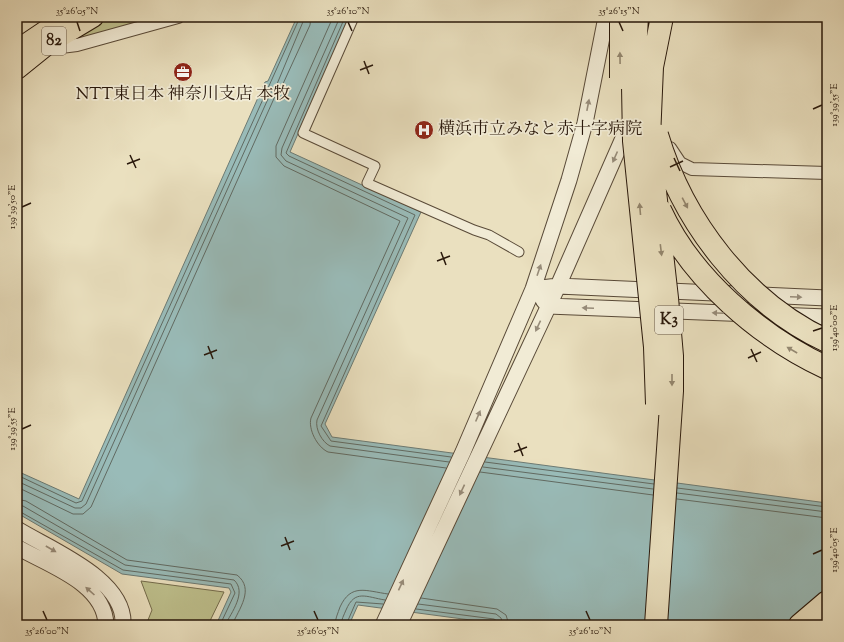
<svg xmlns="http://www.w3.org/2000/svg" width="844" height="642" font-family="'Sorts Mill Goudy','Noto Serif JP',serif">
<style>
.green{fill:#bec08d;stroke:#746c4c}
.water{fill:#99bbb8;stroke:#6c7a73}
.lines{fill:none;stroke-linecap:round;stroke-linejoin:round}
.shore{stroke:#616a62;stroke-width:1}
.pedestrian-casing{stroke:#594a38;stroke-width:11}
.minor-casing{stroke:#594a38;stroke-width:14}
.tertiary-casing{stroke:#594a38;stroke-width:17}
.primary-casing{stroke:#29180b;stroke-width:22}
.motorway-casing{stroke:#29180b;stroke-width:24}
.pedestrian{stroke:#f1ebd5;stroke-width:9}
.minor{stroke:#f1ebd5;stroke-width:12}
.tertiary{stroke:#f1ebd5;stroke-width:15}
.primary{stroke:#eae0bf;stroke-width:20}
.motorway{stroke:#eae0bf;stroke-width:22}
.motorway-bridge-casing{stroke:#29180b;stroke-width:24;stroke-linecap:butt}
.motorway-bridge{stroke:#eae0bf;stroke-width:22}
.oneway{fill:#93866e}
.oneway2{fill:#978c7a}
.ticks{fill:none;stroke:#29180b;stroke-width:1.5}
.labels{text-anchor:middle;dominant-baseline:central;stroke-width:3.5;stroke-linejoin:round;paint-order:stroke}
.shield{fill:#f1ebd5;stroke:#655748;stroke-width:1}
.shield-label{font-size:16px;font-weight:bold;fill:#29180b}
.poi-label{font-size:17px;fill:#29180b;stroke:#f1ebd5}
.neatline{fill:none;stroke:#29180b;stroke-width:1.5}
.ticks-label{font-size:10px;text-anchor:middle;fill:#29180b}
</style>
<rect width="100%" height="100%" fill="#eae0bf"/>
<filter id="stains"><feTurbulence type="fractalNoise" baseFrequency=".005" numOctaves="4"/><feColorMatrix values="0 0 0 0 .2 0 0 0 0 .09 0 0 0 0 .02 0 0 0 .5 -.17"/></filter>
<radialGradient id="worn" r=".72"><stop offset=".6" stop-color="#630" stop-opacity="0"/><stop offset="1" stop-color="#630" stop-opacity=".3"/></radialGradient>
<path class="green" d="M108,17H170L72,41L70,40Z
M141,581L224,592L208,625H146L152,610Z"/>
<path class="water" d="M297,17H349L290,152L421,212L325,424L332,437L827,503V625H508L358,605L349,625H216L231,592L229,588L122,574L17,513V471L79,499L265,82L268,81Z"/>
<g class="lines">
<path class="shore" d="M333,17L276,146V157L284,166L400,221L311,418C308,429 317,447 328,452L446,468
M340,17L282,148L281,155L286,161L408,218L317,420C315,429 322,442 330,446L449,462
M345,17L286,153L289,156L415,215L321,426L331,441L451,457
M485,462L654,484
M483,467L653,489
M480,472L653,495
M17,475L76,503L82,501L300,17
M17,481L75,508H81L86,504L272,90L277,84L305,17
M17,487L73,514H83L91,507L276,94L282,86L310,25L311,17
M677,488L827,507
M677,493L827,512
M17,499L26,501L127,560L237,575C255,589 239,609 232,625
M677,499L827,518
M17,505L23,506L125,565L234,580C247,592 232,612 225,625
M17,510L123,570L231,584L235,593L220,625
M421,598L497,609L506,615L509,625
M418,604L496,614L501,618L503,625
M416,609L494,619L497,621L498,625
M335,625C335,619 338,613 340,607C351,583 366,591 388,594
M341,625C341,620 344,615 346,610C355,589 366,597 385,600
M346,625L356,602L383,604"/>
<g class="pedestrian-casing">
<path id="pedestrian" d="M354,17L303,133L375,166L367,183L474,230L489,235L519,252"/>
</g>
<g class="minor-casing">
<path id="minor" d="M48,44L61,47L77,45L178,17
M670,148L680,163L692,169L827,173"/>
</g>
<g class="tertiary-casing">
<path id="tertiary" d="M533,289L558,286L827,298
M543,300L548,306L827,317
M17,529C51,550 126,579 123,625
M17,547C48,565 105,583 106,625
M383,625L463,452L533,289L569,180L585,123L606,17
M399,625L558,286L631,120"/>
</g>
<g class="primary-casing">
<path id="primary" d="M17,50L66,17
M17,69L48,44L93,17"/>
</g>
<g class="motorway-casing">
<path id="motorway" d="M800,625L827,602"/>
</g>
<use href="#pedestrian" class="pedestrian"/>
<use href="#minor" class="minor"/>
<use href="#tertiary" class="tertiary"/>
<use href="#primary" class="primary"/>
<use href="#motorway" class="motorway"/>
<g class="motorway-bridge-casing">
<path id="motorway-bridge" d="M637,17L633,86L634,141L655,347L657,404
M621,78V17
M657,135C683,222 744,302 827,341
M660,210C691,278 760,337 827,368
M656,625L672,391V356L667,298L649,138L652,67L662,17"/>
</g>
<use href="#motorway-bridge" class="motorway-bridge"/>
</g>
<defs><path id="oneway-solid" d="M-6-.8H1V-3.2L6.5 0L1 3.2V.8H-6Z"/></defs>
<g class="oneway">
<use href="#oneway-solid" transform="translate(620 58) rotate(-91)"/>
<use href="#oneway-solid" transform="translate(685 203) rotate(62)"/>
<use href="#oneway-solid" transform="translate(640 209) rotate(-95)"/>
<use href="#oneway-solid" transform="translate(661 250) rotate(83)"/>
<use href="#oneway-solid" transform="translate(792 350) rotate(-150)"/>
<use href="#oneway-solid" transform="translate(672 380) rotate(90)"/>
</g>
<g class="oneway2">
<use href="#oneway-solid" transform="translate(588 105) rotate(-79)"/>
<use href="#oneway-solid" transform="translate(615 157) rotate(114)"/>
<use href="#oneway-solid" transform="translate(539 270) rotate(-71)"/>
<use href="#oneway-solid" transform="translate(796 297) rotate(3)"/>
<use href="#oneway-solid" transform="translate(588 308) rotate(-178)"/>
<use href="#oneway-solid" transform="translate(718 313) rotate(-178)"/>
<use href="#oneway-solid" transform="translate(538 326) rotate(115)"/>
<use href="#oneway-solid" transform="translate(478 416) rotate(-67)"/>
<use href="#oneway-solid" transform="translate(462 490) rotate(115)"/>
<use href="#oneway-solid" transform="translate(51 549) rotate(30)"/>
<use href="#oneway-solid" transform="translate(401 585) rotate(-65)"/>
<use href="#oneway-solid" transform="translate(90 591) rotate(-138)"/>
</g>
<path class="ticks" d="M77,22L80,31M348,22L352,31M619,22L623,31M364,61L369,74M360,70L373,65M813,109L822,105M130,155L136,168M674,158L680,171M127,164L140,159M670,167L683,161M22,207L31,203M441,252L446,265M437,261L450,256M813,331L822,328M208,346L213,359M751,349L757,362M204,355L217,350M748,358L761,352M22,429L31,425M518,443L523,456M514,452L527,447M285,537L290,550M281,546L294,541M813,554L822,550M43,611L47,620M314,611L318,620M586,611L590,620"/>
<defs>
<g id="office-disc" transform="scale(1)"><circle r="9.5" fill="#8f2418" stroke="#f1ebd5"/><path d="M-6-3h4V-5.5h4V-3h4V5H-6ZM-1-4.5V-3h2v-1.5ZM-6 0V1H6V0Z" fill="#fff"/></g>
<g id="hospital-disc" transform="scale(1)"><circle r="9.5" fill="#8f2418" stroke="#f1ebd5"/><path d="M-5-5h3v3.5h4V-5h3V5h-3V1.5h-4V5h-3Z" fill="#fff"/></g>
</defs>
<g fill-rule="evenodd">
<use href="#office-disc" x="183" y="72"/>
<use href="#hospital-disc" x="424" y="130"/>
</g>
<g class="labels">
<g class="shield">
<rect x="42" y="27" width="24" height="28" rx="3"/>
<rect x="655" y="306" width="28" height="28" rx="3"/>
</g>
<g class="shield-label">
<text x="54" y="41">82</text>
<text x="669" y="320">K3</text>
</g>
<g class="poi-label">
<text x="183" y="95">NTT東日本 神奈川支店 本牧</text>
<text x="438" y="130" text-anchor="start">横浜市立みなと赤十字病院</text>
</g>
</g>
<rect width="844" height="642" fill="none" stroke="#eae0bf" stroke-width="44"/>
<rect x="22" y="22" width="800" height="598" class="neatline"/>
<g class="ticks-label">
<text x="77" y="14">35°26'05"N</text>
<text x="348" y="14">35°26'10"N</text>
<text x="619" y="14">35°26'15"N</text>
<text transform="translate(833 105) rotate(-90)" y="4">139°39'55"E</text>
<text transform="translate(11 207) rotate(-90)" y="4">139°39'50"E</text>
<text transform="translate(833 328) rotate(-90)" y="4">139°40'00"E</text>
<text transform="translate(11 429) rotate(-90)" y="4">139°39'55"E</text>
<text transform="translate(833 550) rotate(-90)" y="4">139°40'05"E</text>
<text x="47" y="634">35°26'00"N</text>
<text x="318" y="634">35°26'05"N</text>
<text x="590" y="634">35°26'10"N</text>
</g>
<rect width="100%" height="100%" filter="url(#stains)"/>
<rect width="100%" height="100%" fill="url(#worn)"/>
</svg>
